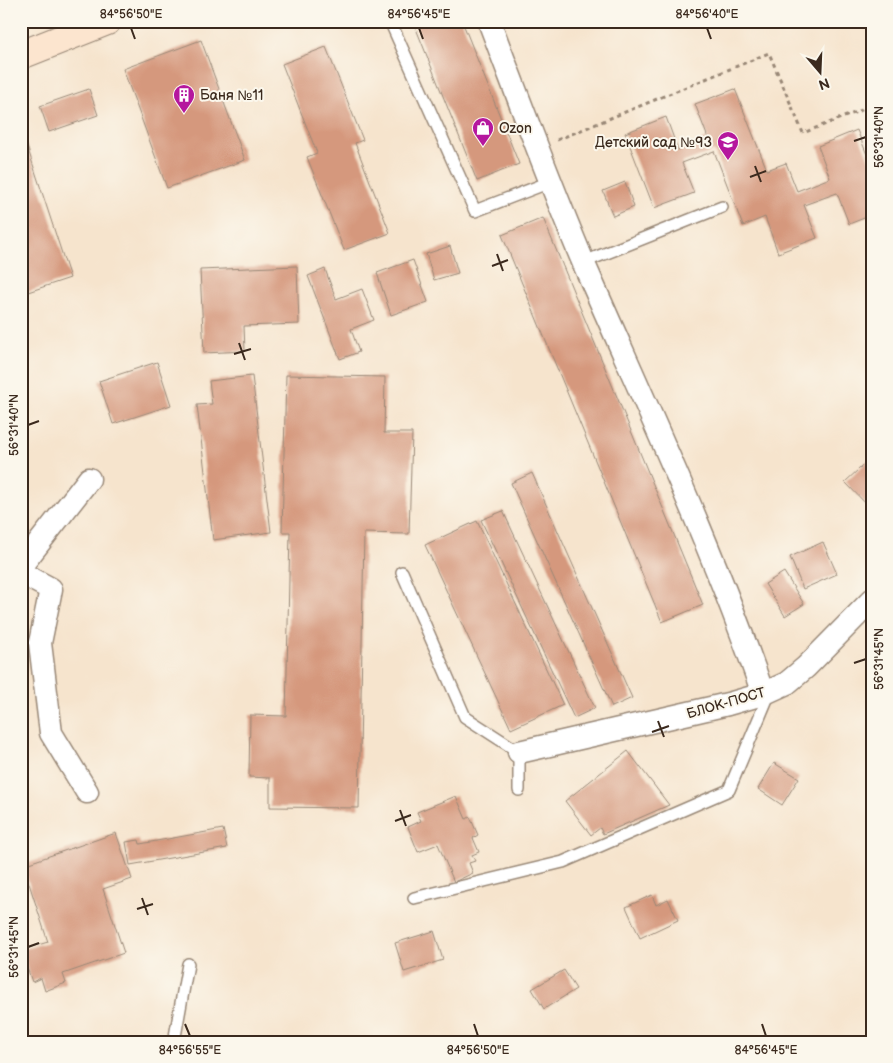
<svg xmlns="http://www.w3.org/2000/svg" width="893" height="1063" font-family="'Balsamiq Sans',sans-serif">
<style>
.building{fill:#d5987d}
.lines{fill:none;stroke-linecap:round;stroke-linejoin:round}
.service-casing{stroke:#988776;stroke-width:14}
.minor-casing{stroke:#988776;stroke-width:25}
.secondary-casing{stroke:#988776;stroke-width:30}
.path{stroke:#988776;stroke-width:3;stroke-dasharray:4 4;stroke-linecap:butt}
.service{stroke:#fff;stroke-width:11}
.minor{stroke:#fff;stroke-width:22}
.secondary{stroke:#fce5cf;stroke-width:28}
.ticks{fill:none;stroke:#3b2a1e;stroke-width:2}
.labels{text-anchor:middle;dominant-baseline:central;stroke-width:4;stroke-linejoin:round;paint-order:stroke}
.poi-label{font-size:14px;fill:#3b2a1e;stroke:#fbf7ec;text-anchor:start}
.street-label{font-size:14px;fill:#3b2a1e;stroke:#fbf7ec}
.neatline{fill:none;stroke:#3b2a1e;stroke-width:2}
.ticks-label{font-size:12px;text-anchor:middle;fill:#3b2a1e}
</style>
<rect width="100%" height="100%" fill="#fbf7ec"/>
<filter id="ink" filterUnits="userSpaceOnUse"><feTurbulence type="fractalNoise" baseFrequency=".02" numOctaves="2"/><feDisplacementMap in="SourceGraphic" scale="10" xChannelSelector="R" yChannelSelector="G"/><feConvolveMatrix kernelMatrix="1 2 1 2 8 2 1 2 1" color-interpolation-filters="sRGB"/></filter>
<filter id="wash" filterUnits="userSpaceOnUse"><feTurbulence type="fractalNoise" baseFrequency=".0096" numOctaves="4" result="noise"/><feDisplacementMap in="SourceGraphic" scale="20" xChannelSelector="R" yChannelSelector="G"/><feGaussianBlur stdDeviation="1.12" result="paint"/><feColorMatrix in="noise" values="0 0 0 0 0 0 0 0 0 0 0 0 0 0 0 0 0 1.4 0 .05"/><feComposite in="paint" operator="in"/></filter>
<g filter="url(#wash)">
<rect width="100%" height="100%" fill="#f6e4cd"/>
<g id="blocks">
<path class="building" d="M413,21H462L519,164L477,181Z
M201,40L245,160L167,188L123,69Z
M326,47L363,140L355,143L390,233L344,250L307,157L317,153L282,64Z
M89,89L98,115L49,132L40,106Z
M735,89L767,170L786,163L797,191L830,178L818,146L857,130L872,167V215L849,224L837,193L804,205L817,238L778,253L765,217L743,226L714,151L682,163L694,193L654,208L625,133L666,117L678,150L708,138L695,104Z
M22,131L70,278L28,292L26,285L21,286Z
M625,182L634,207L613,216L603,191Z
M543,218L703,605L662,622L502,235Z
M450,246L458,273L434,280L426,254Z
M413,260L428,302L391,315L377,273Z
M297,266L299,324L244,326L245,351L204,353L200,270Z
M325,269L336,299L362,289L374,320L351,329L359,352L340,359L308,276Z
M157,362L171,405L113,424L99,381Z
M286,375L385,377L384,433H412L409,534L364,533L359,808L270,807V778L249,777L250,715L286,716L290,532H282Z
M252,376L271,532L213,540L197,405L212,404L209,381Z
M872,457V510L845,482Z
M532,473L632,698L612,707L511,483Z
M503,511L595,708L574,718L481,520Z
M477,521L563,705L511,729L425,545Z
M823,542L837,574L803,589L790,557Z
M784,572L804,604L785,616L765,584Z
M628,751L669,805L603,834L600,828L591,835L565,801Z
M774,763L799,778L782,805L758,789Z
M456,796L466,819L470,817L478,835L473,838L479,852L472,855L475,861L469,863L473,873L454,882L438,844L418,852L408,827L421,821L417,812Z
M223,829L227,848L130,865L126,842L139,840L140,844Z
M116,833L132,879L103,889L124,953L63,974L66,983L45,991L41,978L32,982L21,950L48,942L23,865Z
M652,895L656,905L668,899L678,920L640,938L626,907Z
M434,931L443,960L404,972L395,943Z
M564,970L576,989L544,1009L532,989Z"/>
</g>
</g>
<g filter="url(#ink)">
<use href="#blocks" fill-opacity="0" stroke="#988776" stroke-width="1"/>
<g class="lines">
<g class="service-casing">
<path id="service" d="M390,21L475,211L550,182
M584,262L722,207
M402,572L465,717L519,752V790
M414,898L563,862L729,790L770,692
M174,1042L188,964"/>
</g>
<g class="minor-casing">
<path id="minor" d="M489,21C520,102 550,184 584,264C646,406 713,547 763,694
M21,566L89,479
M21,573L51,589L40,643L51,733L87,792
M519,752L728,704L763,694L787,683L806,667L872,600"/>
</g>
<g class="secondary-casing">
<path id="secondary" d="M21,55L107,21"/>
</g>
<path class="path" d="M21,26L34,21
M557,140L769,53L803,133L872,106"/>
<use href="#service" class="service"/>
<use href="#minor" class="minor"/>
<use href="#secondary" class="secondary"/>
</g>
</g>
<path class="ticks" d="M131,28L135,39M419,28L423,39M707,28L711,39M854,141L866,137M755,166L761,182M750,177L766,171M497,254L503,271M492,266L508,260M239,343L245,360M234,354L251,349M28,425L39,421M854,663L866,659M658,721L664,737M652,732L669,726M400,810L406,826M395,821L411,815M142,898L148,915M137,909L153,904M28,947L39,943M185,1024L190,1036M474,1024L478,1036M762,1024L766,1036"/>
<defs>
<g id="building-pin" transform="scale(1.125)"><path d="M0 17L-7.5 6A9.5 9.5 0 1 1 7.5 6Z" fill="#b5179e" stroke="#fbf7ec"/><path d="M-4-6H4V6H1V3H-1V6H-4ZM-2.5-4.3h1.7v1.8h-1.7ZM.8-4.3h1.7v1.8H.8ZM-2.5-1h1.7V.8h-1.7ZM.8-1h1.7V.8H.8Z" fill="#fff"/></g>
<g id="shop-pin" transform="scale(1.125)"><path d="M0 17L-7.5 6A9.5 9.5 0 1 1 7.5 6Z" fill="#b5179e" stroke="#fbf7ec"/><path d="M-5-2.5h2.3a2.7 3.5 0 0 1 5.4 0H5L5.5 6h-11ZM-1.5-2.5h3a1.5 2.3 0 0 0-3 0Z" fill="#fff"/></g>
<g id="school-pin" transform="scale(1.125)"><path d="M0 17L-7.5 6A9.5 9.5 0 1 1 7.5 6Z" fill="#b5179e" stroke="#fbf7ec"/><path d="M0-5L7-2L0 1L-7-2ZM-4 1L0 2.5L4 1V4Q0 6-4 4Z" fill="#fff"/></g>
</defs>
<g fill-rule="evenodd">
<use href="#building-pin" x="184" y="95"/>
<use href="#shop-pin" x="483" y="128"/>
<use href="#school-pin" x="728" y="142"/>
</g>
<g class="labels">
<g class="poi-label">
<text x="200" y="95">Баня №11</text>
<text x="499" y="128">Ozon</text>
<text x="712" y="142" text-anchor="end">Детский сад №93</text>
</g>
<g class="street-label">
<text transform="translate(726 703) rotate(-16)">БЛОК-ПОСТ</text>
</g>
</g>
<rect width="893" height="1063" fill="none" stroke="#fbf7ec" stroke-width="55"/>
<g transform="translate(820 72) rotate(161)" stroke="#fbf7ec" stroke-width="4" paint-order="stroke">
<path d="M0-4L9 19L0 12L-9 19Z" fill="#3b2a1e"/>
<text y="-8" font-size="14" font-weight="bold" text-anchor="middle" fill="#3b2a1e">N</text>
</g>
<rect x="28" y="28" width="838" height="1008" class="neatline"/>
<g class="ticks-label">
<text x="131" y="18">84°56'50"E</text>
<text x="419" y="18">84°56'45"E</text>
<text x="707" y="18">84°56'40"E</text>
<text transform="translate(879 137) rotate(-90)" y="4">56°31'40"N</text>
<text transform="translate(14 425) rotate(-90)" y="4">56°31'40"N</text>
<text transform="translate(879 659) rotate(-90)" y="4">56°31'45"N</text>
<text transform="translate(14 947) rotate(-90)" y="4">56°31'45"N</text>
<text x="190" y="1054">84°56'55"E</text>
<text x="478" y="1054">84°56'50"E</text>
<text x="766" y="1054">84°56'45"E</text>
</g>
</svg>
